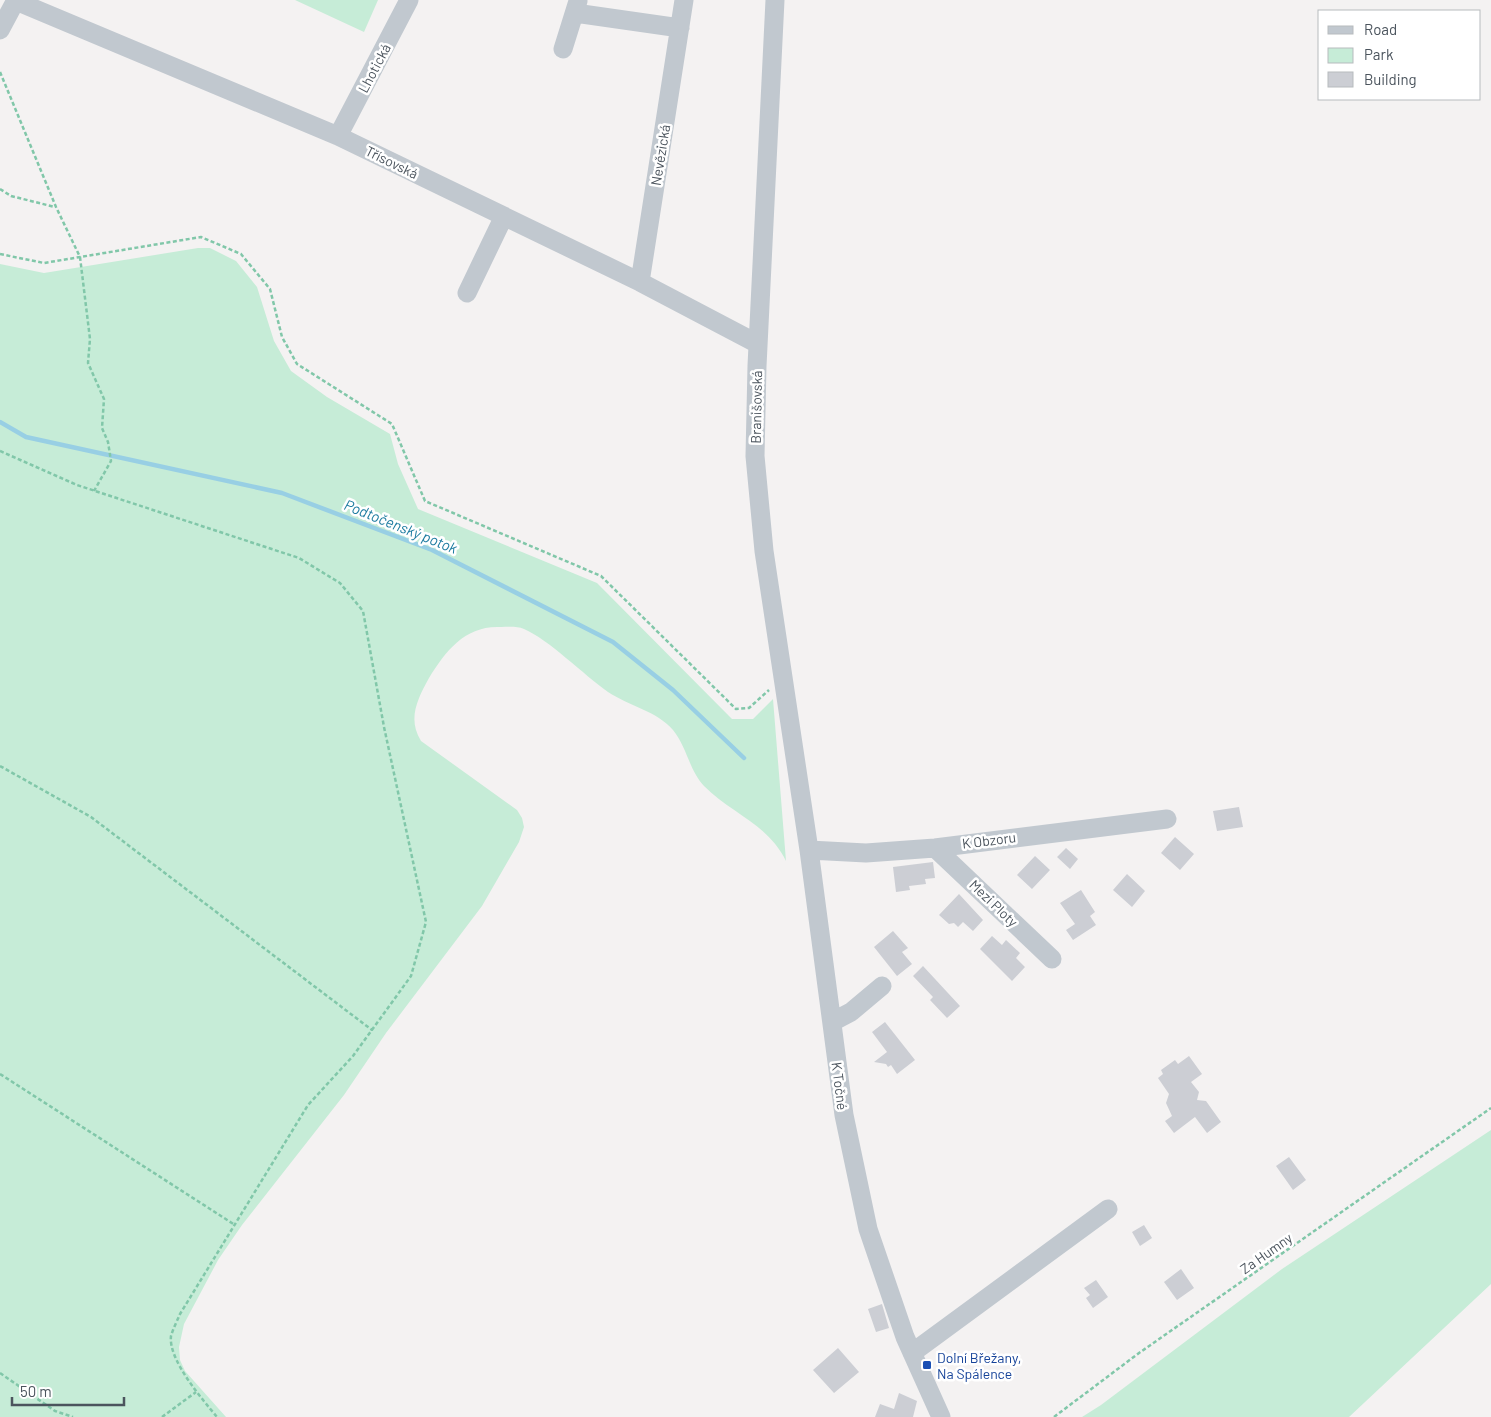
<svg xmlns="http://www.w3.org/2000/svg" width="1491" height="1417" font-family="Barlow,sans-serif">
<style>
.green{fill:#c6ecd7}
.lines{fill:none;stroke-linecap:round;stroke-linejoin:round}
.stream{stroke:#98cfe4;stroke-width:4.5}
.building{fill:#ccced4}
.path{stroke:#81c7a9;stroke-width:2.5;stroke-dasharray:4 2.5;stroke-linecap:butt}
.minor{stroke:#c1c8cf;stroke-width:19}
.transit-dot{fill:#1a4fb4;stroke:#fff;stroke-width:2}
.labels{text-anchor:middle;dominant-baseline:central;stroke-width:5;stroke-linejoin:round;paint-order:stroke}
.street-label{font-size:14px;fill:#4b545d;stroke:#fff}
.transit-label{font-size:14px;fill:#164399;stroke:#fff;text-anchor:start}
.water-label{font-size:15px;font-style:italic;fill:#1c7ba0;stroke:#fff}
</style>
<rect width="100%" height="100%" fill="#f4f2f2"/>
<path class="green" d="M295,0H378L364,32Z
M198,248H210L236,261L257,287L274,341L291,371L327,397L390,434L398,464L418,509L597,583L732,719H753L773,699L786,861C768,824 732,814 704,786C689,770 687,747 673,730C657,711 629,706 608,692C584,675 548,639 524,629C517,626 508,627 501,627C466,625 446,650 429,678C418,698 407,719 421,741L517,810L522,818L524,827L519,842L482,906L386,1033L344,1095L242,1225L218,1260L184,1324L179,1347L180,1360L185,1371L226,1417H0V264L44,273Z
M1491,1130V1284L1349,1417H1082L1101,1405L1282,1269Z"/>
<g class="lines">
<path class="stream" d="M0,422L26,437L282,493L432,550L613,642L673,690L744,758"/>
</g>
<path class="building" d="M1239,807L1243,827L1217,831L1213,811Z
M1175,837L1194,854L1180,870L1161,853Z
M1066,848L1078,859L1070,869L1057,857Z
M1035,856L1050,870L1032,889L1017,875Z
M933,862L935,878L925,879L926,884L909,886L910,890L896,892L893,867Z
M1127,874L1145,891L1132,907L1113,890Z
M1081,890L1095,912L1090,916L1096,925L1073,940L1066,930L1075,924L1060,903Z
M959,894L983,920L973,931L963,922L958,927L954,923L949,924L939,915Z
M893,931L908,948L902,952L912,964L897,976L874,947Z
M992,936L1002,945L1006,940L1020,953L1016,958L1025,967L1012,981L980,949Z
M923,966L960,1006L947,1018L930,1000L933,997L913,976Z
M885,1022L915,1060L897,1074L891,1065L888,1067L886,1064L874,1062L887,1052L872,1032Z
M1189,1056L1202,1074L1191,1082L1199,1092L1197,1100L1206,1101L1221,1122L1207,1133L1195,1117L1174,1133L1165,1121L1172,1116L1166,1103L1169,1094L1158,1078L1163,1074L1161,1070L1175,1060L1178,1064Z
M1289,1157L1306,1180L1293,1190L1276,1166Z
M1144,1225L1152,1238L1140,1246L1132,1232Z
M1181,1269L1194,1288L1177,1300L1164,1282Z
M1096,1280L1108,1297L1093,1308L1086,1298L1090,1295L1084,1288Z
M882,1304L889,1328L876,1332L868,1309Z
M838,1348L859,1372L834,1393L813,1370Z
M899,1393L917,1401L913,1417H875L880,1404L894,1409Z"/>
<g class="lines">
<path class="path" d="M0,72L56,207L80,257L90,339L88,363L104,399L102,428L108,442L111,461L94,491
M0,189L11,196L55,207
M0,254L44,263L201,237L241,254L270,289L282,337L297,364L392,424L425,501L601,576L736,709L749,708L769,690
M0,451L77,485L299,558L340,583L363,611L384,727L426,922L411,976L353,1056L308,1105L180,1314C177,1321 173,1329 171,1336C168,1360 203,1400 217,1417
M0,766L91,817L372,1030
M0,1074L235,1225
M0,1373L55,1411L73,1417
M162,1417L196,1392
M1054,1417L1139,1353L1491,1108"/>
<path class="minor" d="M775,0L757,366L755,456L764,551L809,850L844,1115L868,1229L905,1337L941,1417
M16,1L338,136L640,282L758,344
M575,13L680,28
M0,30L16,0
M563,49L578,1
M338,136L409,0
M640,282L684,0
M467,293L504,216
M935,848L1052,959
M809,850L866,853L935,848L1167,819
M832,1022L851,1012L882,986
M912,1353L1108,1209"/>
</g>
<rect class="transit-dot" x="922" y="1360" width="10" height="10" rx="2.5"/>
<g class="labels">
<g class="street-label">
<text transform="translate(374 68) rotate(-62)">Lhotická</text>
<text transform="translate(660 155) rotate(-81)">Nevězická</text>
<text transform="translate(392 162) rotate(26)">Třísovská</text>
<text transform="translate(756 407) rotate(-89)">Branišovská</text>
<text transform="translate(989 840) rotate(-7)">K Obzoru</text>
<text transform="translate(994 903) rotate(44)">Mezi Ploty</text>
<text transform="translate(840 1086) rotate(83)">K Točné</text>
<text transform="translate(1266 1253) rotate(-35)">Za Humny</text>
</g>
<g class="transit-label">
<text x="937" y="1357">Dolní Břežany,<tspan x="937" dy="16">Na Spálence</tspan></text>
</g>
<g class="water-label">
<text transform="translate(401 526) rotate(22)">Podtočenský potok</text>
</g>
</g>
<rect x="1318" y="10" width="162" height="90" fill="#ffffff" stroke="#b7bbbe"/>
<rect x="1328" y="26" width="25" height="8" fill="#c1c8cf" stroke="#b7bbbe"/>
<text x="1364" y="35" font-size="15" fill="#4b545d">Road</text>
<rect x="1328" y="48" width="25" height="15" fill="#c6ecd7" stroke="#b7bbbe"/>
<text x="1364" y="60" font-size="15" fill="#4b545d">Park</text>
<rect x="1328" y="72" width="25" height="15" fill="#ccced4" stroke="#b7bbbe"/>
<text x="1364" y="85" font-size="15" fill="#4b545d">Building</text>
<path d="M12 1397v8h112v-8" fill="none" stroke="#4b545d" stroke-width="2.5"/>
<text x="20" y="1397" font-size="15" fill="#4b545d" stroke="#ffffff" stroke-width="4" paint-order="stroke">50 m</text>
</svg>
